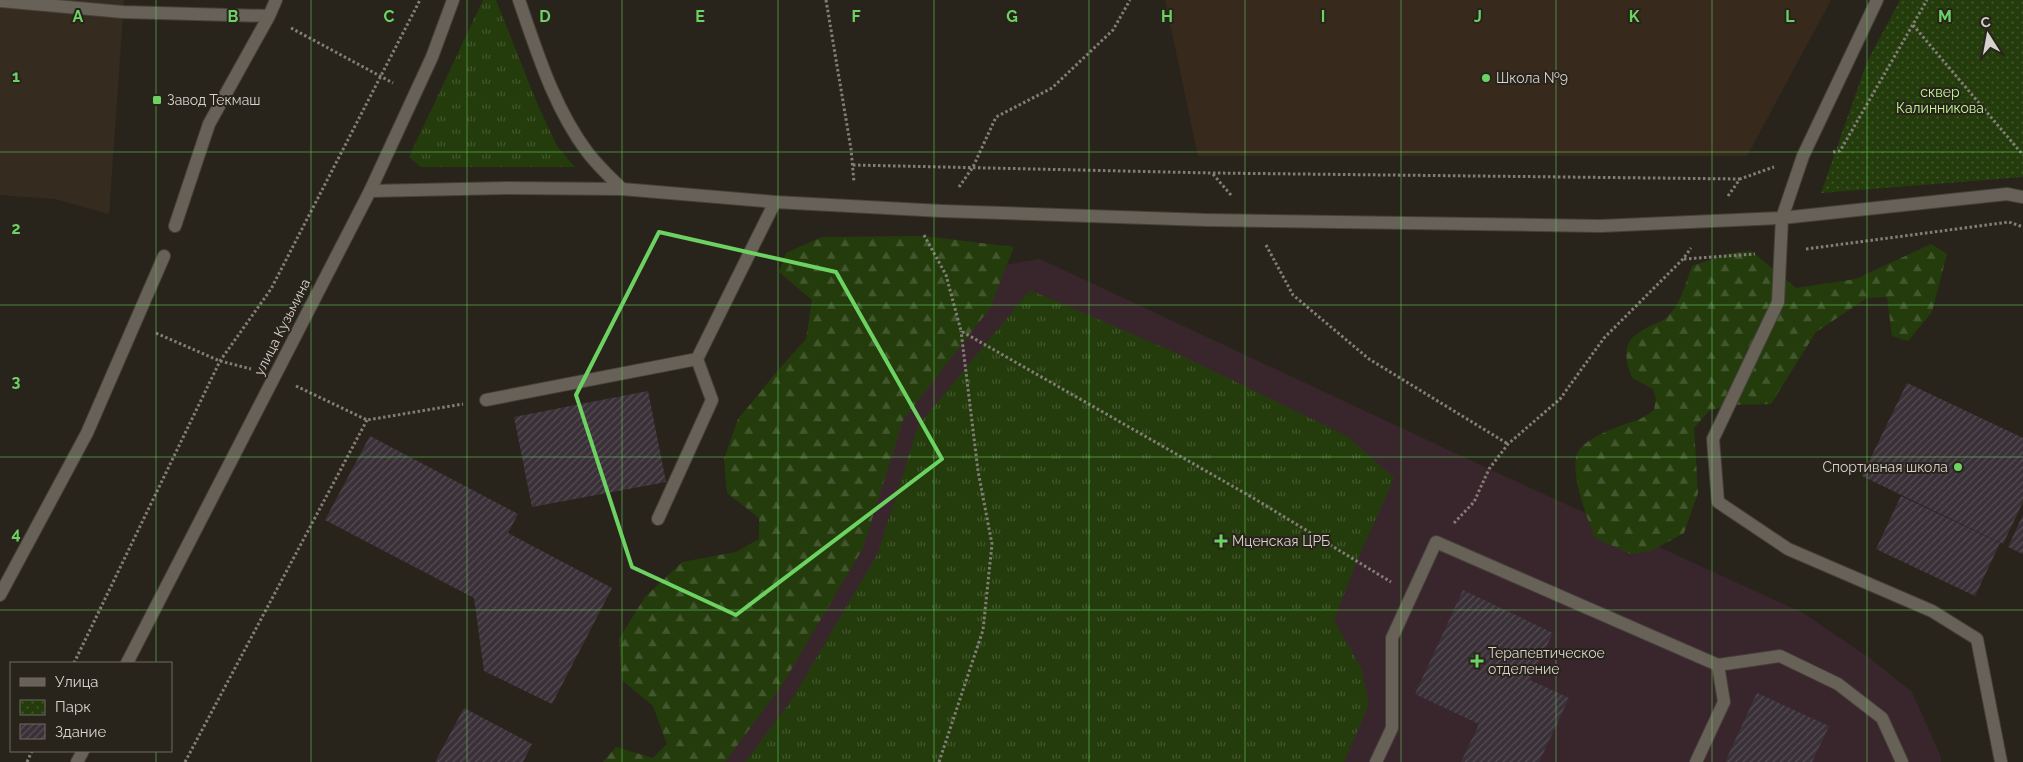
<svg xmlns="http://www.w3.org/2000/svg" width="2023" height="762" font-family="Raleway,sans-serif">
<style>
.built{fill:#352c1f}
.education{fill:#37291c}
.medical{fill:#39262c}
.grass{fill:url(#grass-tufts)}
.forest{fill:url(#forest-firs)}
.park{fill:url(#park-dots)}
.building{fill:url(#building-hatch)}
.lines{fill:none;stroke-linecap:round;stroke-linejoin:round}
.lane-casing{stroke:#45403a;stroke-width:14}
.street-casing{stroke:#45403a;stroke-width:14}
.secondary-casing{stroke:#45403a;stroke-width:14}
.path{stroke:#827e77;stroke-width:3;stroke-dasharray:2.5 2.5;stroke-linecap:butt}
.lane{stroke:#676157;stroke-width:12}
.street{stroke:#676157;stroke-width:12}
.secondary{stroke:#676157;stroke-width:12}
.marked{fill:none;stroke:#6cd362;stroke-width:4;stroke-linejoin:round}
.grid{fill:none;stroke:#6cd362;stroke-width:1;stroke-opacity:0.55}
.poi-dot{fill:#6cd362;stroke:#29241b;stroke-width:2}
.labels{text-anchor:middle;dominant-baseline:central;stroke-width:4;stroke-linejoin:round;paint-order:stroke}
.poi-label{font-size:14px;fill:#d6d2cd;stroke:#29241b;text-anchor:start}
.park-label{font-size:14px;fill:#c0f896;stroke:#29241b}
.street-label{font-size:14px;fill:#d6d2cd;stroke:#29241b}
.grid-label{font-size:16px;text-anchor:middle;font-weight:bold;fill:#6cd362;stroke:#29241b;stroke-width:4;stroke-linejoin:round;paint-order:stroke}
</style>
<defs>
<pattern id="grass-tufts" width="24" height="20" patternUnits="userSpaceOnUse" patternTransform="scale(1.25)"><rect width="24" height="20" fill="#243c0c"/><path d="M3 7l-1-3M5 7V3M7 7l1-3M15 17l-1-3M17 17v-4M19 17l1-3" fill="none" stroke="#43572e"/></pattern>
<pattern id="forest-firs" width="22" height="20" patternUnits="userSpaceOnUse" patternTransform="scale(1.25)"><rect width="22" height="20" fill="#243c0c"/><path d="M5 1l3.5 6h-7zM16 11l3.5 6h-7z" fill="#43572e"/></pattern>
<pattern id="park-dots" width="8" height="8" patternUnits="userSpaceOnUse" patternTransform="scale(1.25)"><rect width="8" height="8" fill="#243c0c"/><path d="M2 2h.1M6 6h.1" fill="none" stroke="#43572e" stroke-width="1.8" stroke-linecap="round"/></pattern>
<pattern id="building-hatch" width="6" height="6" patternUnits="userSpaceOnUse" patternTransform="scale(1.25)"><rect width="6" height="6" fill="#3a3138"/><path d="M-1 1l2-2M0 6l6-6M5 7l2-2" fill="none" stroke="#564e54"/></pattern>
</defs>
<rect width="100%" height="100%" fill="#29241b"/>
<path class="built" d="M0,0H124L109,214L55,199L0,195Z"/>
<path class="education" d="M1165,0H1831L1747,156H1198Z"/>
<path class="medical" d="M1040,259L1489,469L1803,613L1871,659L1912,692L1941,757V762H678L946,275Z"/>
<path class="grass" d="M483,0H496L537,103L557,146L575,167H421L409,157Z
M1030,290L1174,352L1347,436L1394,478L1357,561L1334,620L1361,668L1369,704L1344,762H745L791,701L878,553L918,426Z"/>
<path class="forest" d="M924,236L1014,247L990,308L903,420L863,548L782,685L725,762H603L616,747L653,758L667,744L653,706L622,680L619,639L645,597L682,562L736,552L759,539V518L727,493L724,459L738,419L780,368L806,339L812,300L779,272L786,253L822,237Z
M1931,244L1947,254L1932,312L1908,341L1892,336L1887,297L1867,298L1816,332L1771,404L1728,405L1709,411L1694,428L1698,493L1684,533L1651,551L1631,554L1595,538C1588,519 1568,471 1578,452C1585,439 1610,430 1623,425C1636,420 1642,420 1654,410L1656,399L1653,389L1632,378C1621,349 1625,338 1652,325C1659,322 1664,321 1669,315C1681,303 1686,282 1692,266L1731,253L1751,251L1796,288L1856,279Z"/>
<path class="park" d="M1900,0H2023V177L1821,193L1867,62Z"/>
<path class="building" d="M1907,383L2023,438V502L2003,544L1862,476Z
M648,391L666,482L532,507L514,417Z
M370,436L518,514L508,533L612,588L552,704L484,671L474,598L325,520Z
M1901,496L2000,543L1975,596L1876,549Z
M2023,515V554L2008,547Z
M1463,590L1553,633L1530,680L1569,698L1539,762H1461L1479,724L1415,694Z
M1757,693L1829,726L1812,762H1725Z
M464,708L532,744L523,762H435Z"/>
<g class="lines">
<g class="lane-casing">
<path id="lane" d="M0,1L123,12L269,16
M1782,218L1778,302L1713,439L1718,502L1788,549L1932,611L1977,639L2001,762
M175,226L209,124L269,16L276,0
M486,400L697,359L775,202
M658,519L712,400L697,359
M0,595L87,433L164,256
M1376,762L1392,728V638L1436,542L1718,665L1780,656L1838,684L1882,718L1902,762
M1696,762L1724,702L1718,665"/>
</g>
<g class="street-casing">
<path id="street" d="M519,0C537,52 554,108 588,153C598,166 611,178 622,189
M370,191L506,188L622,189L775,202L942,211L1207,220L1600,226L1782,218L2007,194L2023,197
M1782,218L1803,156L1877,0"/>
</g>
<g class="secondary-casing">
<path id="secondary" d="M127,663L370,191L432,57L453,0
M77,762L83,751"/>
</g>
<path class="path" d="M826,0L851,149L854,182
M1913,25L2023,155
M291,28L393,83
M1833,152L1840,151L1927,0
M853,165L1212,173
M959,187L973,167L996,117L1052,88L1113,30L1130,0
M1231,195L1212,173L1740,179
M1728,196L1740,179L1774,167
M924,235L946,275L961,331L1255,499L1391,582
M1266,245L1293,295L1369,359L1508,444
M1806,249L2009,222L2023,227
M1684,259L1755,254
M156,333L220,361L251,369
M296,386L367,420L463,404
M1454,523L1474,502L1489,469L1508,444L1560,399L1604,338L1683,259L1691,248
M74,663L220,361L271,289L420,0
M27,762L32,751
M185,762L367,420
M939,762L983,630L992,544L978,471L961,331"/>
<use href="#lane" class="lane"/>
<use href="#street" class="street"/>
<use href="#secondary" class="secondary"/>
</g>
<path class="marked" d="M659,232L836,272L942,459L736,615L632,567L576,395Z"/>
<path class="grid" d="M156,0V663M311,0V762M467,0V762M622,0V762M778,0V762M934,0V762M1089,0V762M1245,0V762M1401,0V762M1556,0V762M1712,0V762M1867,0V762M0,152H2023M0,305H2023M0,457H2023M0,610H2023M156,751V762"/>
<g class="poi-dot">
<circle cx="1486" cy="78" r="5"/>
<rect x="152" y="95" width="10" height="10" rx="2.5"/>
<circle cx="1958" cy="467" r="5"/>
<path d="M1218.5 533.5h5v5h5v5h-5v5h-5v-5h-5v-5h5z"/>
<path d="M1474.5 653.5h5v5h5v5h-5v5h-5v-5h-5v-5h5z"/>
</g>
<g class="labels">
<g class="poi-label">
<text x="1496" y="78">Школа №9</text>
<text x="167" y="100">Завод Текмаш</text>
<text x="1948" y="467" text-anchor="end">Спортивная школа</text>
<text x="1232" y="541">Мценская ЦРБ</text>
<text x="1488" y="653">Терапевтическое<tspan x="1488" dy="16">отделение</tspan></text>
</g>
<g class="park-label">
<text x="1940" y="92">сквер<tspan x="1940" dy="16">Калинникова</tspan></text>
</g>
<g class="street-label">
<text transform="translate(282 327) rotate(-63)">улица Кузьмина</text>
</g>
</g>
<g class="grid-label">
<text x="78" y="22">A</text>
<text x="233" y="22">B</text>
<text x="389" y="22">C</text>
<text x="545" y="22">D</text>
<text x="700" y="22">E</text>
<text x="856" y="22">F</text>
<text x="1012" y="22">G</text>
<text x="1167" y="22">H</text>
<text x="1323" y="22">I</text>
<text x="1478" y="22">J</text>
<text x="1634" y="22">K</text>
<text x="1790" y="22">L</text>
<text x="1945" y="22">M</text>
<text x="16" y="82">1</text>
<text x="16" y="234">2</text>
<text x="16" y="387">3</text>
<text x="16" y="539">4</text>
</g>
<rect x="10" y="662" width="162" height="90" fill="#29241b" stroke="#6e6a62"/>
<rect x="20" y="678" width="25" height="8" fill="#676157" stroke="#6e6a62"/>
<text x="55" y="687" font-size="15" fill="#d6d2cd">Улица</text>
<rect x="20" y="700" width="25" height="15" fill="url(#park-dots)" stroke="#6e6a62"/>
<text x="55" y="712" font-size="15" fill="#d6d2cd">Парк</text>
<rect x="20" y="724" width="25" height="15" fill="url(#building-hatch)" stroke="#6e6a62"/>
<text x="55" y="737" font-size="15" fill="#d6d2cd">Здание</text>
<g transform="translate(1988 35) rotate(349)" stroke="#29241b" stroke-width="4" paint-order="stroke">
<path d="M0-4L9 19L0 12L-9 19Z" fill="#d6d2cd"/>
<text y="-8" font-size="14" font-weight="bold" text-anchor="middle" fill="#d6d2cd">С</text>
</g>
</svg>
